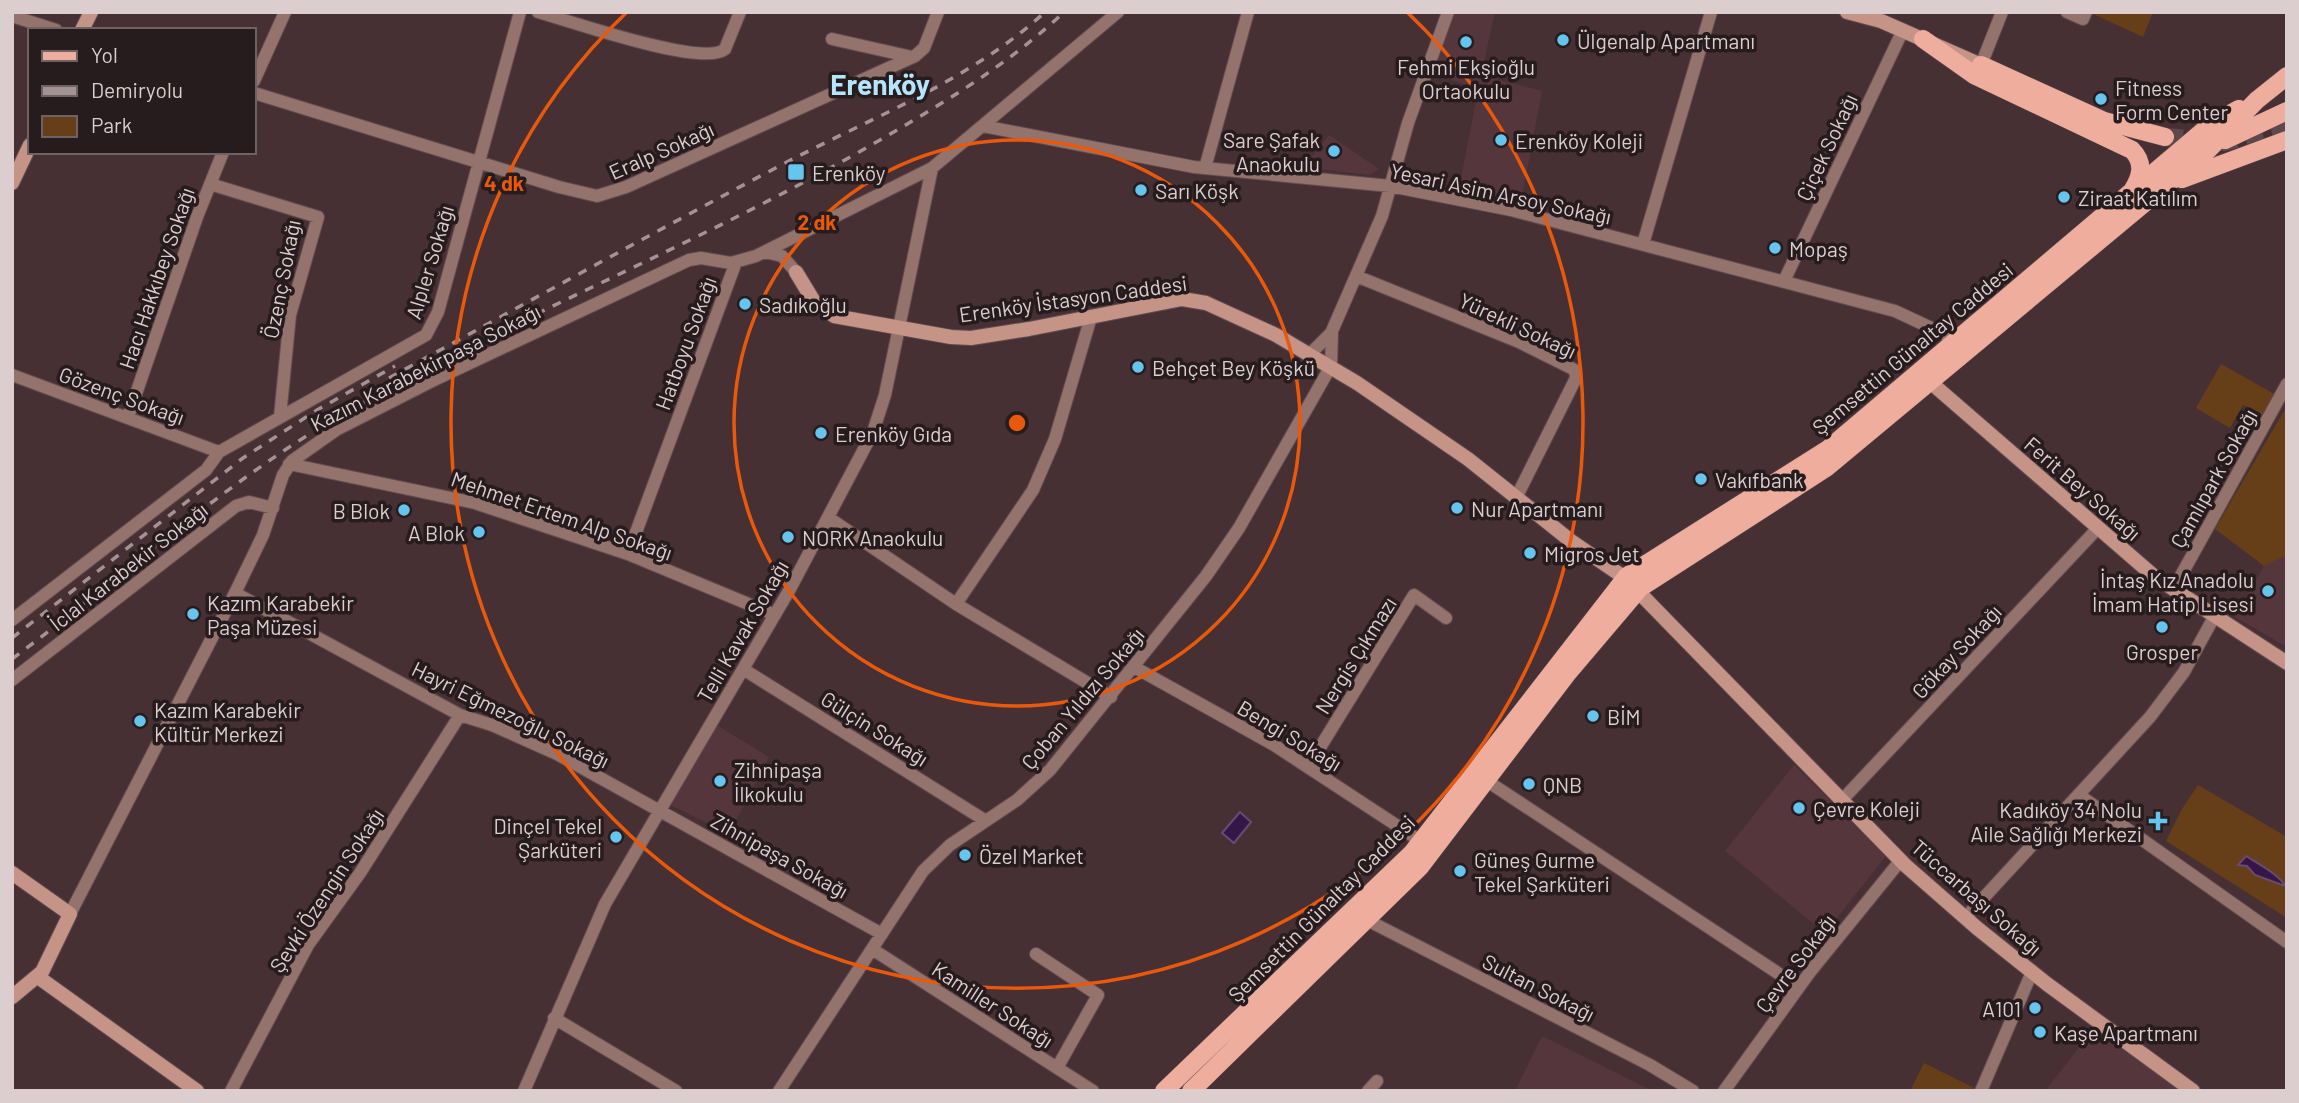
<svg xmlns="http://www.w3.org/2000/svg" width="2299" height="1103" font-family="Barlow,sans-serif">
<style>
.built{fill:#55363c}
.green{fill:#663f19}
.water{fill:#361548;stroke:#684c70;stroke-width:2}
.lines{fill:none;stroke-linecap:round;stroke-linejoin:round}
.primary-tunnel{stroke:#5d484b;stroke-width:18;stroke-dasharray:18 9;stroke-linecap:butt}
.street-casing{stroke:#624c50;stroke-width:14}
.secondary-casing{stroke:#624c50;stroke-width:16}
.primary-casing{stroke:#624c50;stroke-width:19}
.street{stroke:#93736b;stroke-width:12}
.secondary{stroke:#c69487;stroke-width:14}
.primary{stroke:#eead9d;stroke-width:18}
.rail{stroke:#a49295;stroke-width:3.5;stroke-dasharray:9 9;stroke-linecap:butt}
.ring{fill:none;stroke:#e8590c;stroke-width:3.5}
.poi-dot{fill:#65c5ef;stroke:#261b1d;stroke-width:2.5}
.labels{text-anchor:middle;dominant-baseline:central;stroke-width:7;stroke-linejoin:round;paint-order:stroke}
.poi-label{font-size:21px;fill:#dccdcf;stroke:#261b1d;text-anchor:start}
.street-label{font-size:21px;fill:#dccdcf;stroke:#261b1d}
.district-label{font-size:28px;font-weight:bold;fill:#b4e5fc;stroke:#261b1d}
.centre{fill:#e8590c;stroke:#261b1d;stroke-width:3.5}
.ring-label{font-size:21px;text-anchor:middle;font-weight:bold;fill:#e8590c;stroke:#261b1d;stroke-width:7;stroke-linejoin:round;paint-order:stroke}
</style>
<rect width="100%" height="100%" fill="#473034"/>
<path class="built" d="M1455,12H1495L1481,75L1542,91L1521,202L1459,189L1478,90L1432,72Z
M1329,135L1379,169L1369,175L1303,167Z
M2287,555V647L2235,617L2264,566Z
M715,724L769,757L729,834L671,805Z
M1794,765L1886,856L1825,933L1725,851Z
M2098,1023L2188,1091H2045Z
M1542,1036L1653,1091H1515Z"/>
<path class="green" d="M2089,12H2153L2143,37Z
M2221,364L2276,395L2264,416L2243,405L2230,428L2196,408Z
M2287,406V555L2264,566L2215,529Z
M2198,785L2287,837V918L2166,841L2182,809Z
M1924,1063L1978,1090V1091H1910Z"/>
<path class="water" d="M1240,812L1251,822L1234,843L1222,833Z
M2246,856C2257,863 2280,875 2285,886L2255,875L2247,866L2238,865Z"/>
<g class="lines">
<path class="primary-tunnel" d="M2165,137L2225,142L2287,127"/>
<g class="street-casing">
<path id="street" d="M538,12C570,21 704,68 725,49L740,12
M2067,12L2083,19L2086,12
M12,16L56,30
M832,39L912,57
M1981,65L2002,12
M254,81L285,12
M254,93L559,187L597,196L626,187L915,56L924,48L938,12
M983,126L1194,167L1390,186L1511,210L1895,311L1957,340
M1205,168L1248,12
M210,184L318,217L290,315L280,417
M1643,244L1711,12
M765,252L782,256L796,272
M1356,276L1519,342L1575,370L1576,378L1517,496
M1784,281L1903,30
M1310,354L1332,332
M12,375L219,452
M128,417L197,217L223,152
M289,464L475,503L628,554L775,615
M829,518L956,604L1111,697
M628,554L736,262
M2173,590L2287,384
M235,593L460,715L492,725L557,754L882,934
M956,604L1033,490L1055,439L1091,317
M12,620L206,470L219,452L426,335L438,312L520,12
M1134,667L1274,745L1422,842
M743,669L986,821
M12,680L236,506L249,502L273,508
M1308,767L1414,595L1446,618
M1487,781L1799,987
M2079,795L2287,942
M1843,799L2098,528
M70,914L235,593L263,535L283,475L292,461L336,430L434,380L689,260L701,258L731,263L756,256L932,168L1118,12
M1965,918L2150,717L2184,672L2214,617
M1367,920L1650,1065L1693,1091
M872,949L1093,1091
M1036,954L1098,995L1057,1068
M554,1018L676,1091
M231,1091L308,945L360,873L460,715
M524,1091L605,904L790,589L873,432L885,395L932,168
M779,1091L923,871L950,845L1017,800L1050,770L1206,576L1239,528L1331,366L1332,331L1382,216L1408,123L1448,12
M1368,1091L1377,1081
M1724,1091L1810,972L1901,860
M1981,1091L2032,972"/>
</g>
<g class="secondary-casing">
<path id="secondary" d="M1847,12L1881,21L1981,65
M82,30L91,12
M12,183L30,145
M796,272L813,300L834,316L951,337L971,338L1029,329L1182,299L1206,303L1276,335L1357,383L1468,459L1571,541L1625,578L1905,865L1977,928L2047,984L2193,1091
M1929,381L2155,577L2287,663
M12,873L70,914L42,972L12,997
M38,977L197,1091"/>
</g>
<g class="primary-casing">
<path id="primary" d="M1923,39L1974,75L2132,150C2145,163 2141,177 2132,191
M1981,65L2104,121L2165,137
M2225,140L2287,111
M2182,179L2287,140
M1164,1091L1412,853L1627,576L1828,449L2210,125L2239,109
M1191,1091L1420,867L1567,674L1640,588L1826,468L2207,151L2257,100L2287,76"/>
</g>
<use href="#street" class="street"/>
<use href="#secondary" class="secondary"/>
<use href="#primary" class="primary"/>
<path class="rail" d="M389,378C521,306 652,233 785,163C873,117 971,80 1045,12
M12,638L243,458L317,410L395,366
M12,659C129,572 235,472 364,402C533,309 713,237 880,140C945,102 1009,64 1064,12"/>
</g>
<g class="ring">
<circle cx="1017" cy="423" r="283"/>
<path d="M1407 12A566 566 0 1 1 627 12"/>
</g>
<g class="poi-dot">
<circle cx="1563" cy="40" r="7"/>
<circle cx="1466" cy="42" r="7"/>
<circle cx="2101" cy="99" r="7"/>
<circle cx="1501" cy="140" r="7"/>
<circle cx="1334" cy="151" r="7"/>
<rect x="787" y="163" width="18" height="18" rx="3.5"/>
<circle cx="1141" cy="190" r="7"/>
<circle cx="2064" cy="197" r="7"/>
<circle cx="1775" cy="248" r="7"/>
<circle cx="745" cy="304" r="7"/>
<circle cx="1138" cy="367" r="7"/>
<circle cx="821" cy="433" r="7"/>
<circle cx="1701" cy="479" r="7"/>
<circle cx="1457" cy="508" r="7"/>
<circle cx="404" cy="510" r="7"/>
<circle cx="479" cy="532" r="7"/>
<circle cx="788" cy="537" r="7"/>
<circle cx="1530" cy="553" r="7"/>
<circle cx="2268" cy="591" r="7"/>
<circle cx="193" cy="614" r="7"/>
<circle cx="2162" cy="627" r="7"/>
<circle cx="1593" cy="716" r="7"/>
<circle cx="140" cy="721" r="7"/>
<circle cx="720" cy="781" r="7"/>
<circle cx="1529" cy="784" r="7"/>
<circle cx="1799" cy="808" r="7"/>
<path d="M2154.5 810.5h7v7h7v7h-7v7h-7v-7h-7v-7h7z"/>
<circle cx="616" cy="837" r="7"/>
<circle cx="965" cy="855" r="7"/>
<circle cx="1460" cy="871" r="7"/>
<circle cx="2035" cy="1008" r="7"/>
<circle cx="2040" cy="1032" r="7"/>
</g>
<g class="labels">
<g class="poi-label">
<text x="1577" y="40">Ülgenalp Apartmanı</text>
<text x="1466" y="66" text-anchor="middle">Fehmi Ekşioğlu<tspan x="1466" dy="24">Ortaokulu</tspan></text>
<text x="2115" y="87">Fitness<tspan x="2115" dy="24">Form Center</tspan></text>
<text x="1320" y="139" text-anchor="end">Sare Şafak<tspan x="1320" dy="24">Anaokulu</tspan></text>
<text x="1515" y="140">Erenköy Koleji</text>
<text x="812" y="172">Erenköy</text>
<text x="1155" y="190">Sarı Köşk</text>
<text x="2078" y="197">Ziraat Katılım</text>
<text x="1789" y="248">Mopaş</text>
<text x="759" y="304">Sadıkoğlu</text>
<text x="1152" y="367">Behçet Bey Köşkü</text>
<text x="835" y="433">Erenköy Gıda</text>
<text x="1715" y="479">Vakıfbank</text>
<text x="1471" y="508">Nur Apartmanı</text>
<text x="390" y="510" text-anchor="end">B Blok</text>
<text x="465" y="532" text-anchor="end">A Blok</text>
<text x="802" y="537">NORK Anaokulu</text>
<text x="1544" y="553">Migros Jet</text>
<text x="2254" y="579" text-anchor="end">İntaş Kız Anadolu<tspan x="2254" dy="24">İmam Hatip Lisesi</tspan></text>
<text x="207" y="602">Kazım Karabekir<tspan x="207" dy="24">Paşa Müzesi</tspan></text>
<text x="2162" y="651" text-anchor="middle">Grosper</text>
<text x="154" y="709">Kazım Karabekir<tspan x="154" dy="24">Kültür Merkezi</tspan></text>
<text x="1607" y="716">BİM</text>
<text x="734" y="769">Zihnipaşa<tspan x="734" dy="24">İlkokulu</tspan></text>
<text x="1543" y="784">QNB</text>
<text x="1813" y="808">Çevre Koleji</text>
<text x="2142" y="809" text-anchor="end">Kadıköy 34 Nolu<tspan x="2142" dy="24">Aile Sağlığı Merkezi</tspan></text>
<text x="602" y="825" text-anchor="end">Dinçel Tekel<tspan x="602" dy="24">Şarküteri</tspan></text>
<text x="979" y="855">Özel Market</text>
<text x="1474" y="859">Güneş Gurme<tspan x="1474" dy="24">Tekel Şarküteri</tspan></text>
<text x="2021" y="1008" text-anchor="end">A101</text>
<text x="2054" y="1032">Kaşe Apartmanı</text>
</g>
<g class="street-label">
<text transform="translate(1826 147) rotate(-65)">Çiçek Sokağı</text>
<text transform="translate(661 150) rotate(-24)">Eralp Sokağı</text>
<text transform="translate(1501 193) rotate(12)">Yesari Asim Arsoy Sokağı</text>
<text transform="translate(429 262) rotate(-73)">Alpler Sokağı</text>
<text transform="translate(156 278) rotate(-71)">Hacı Hakkıbey Sokağı</text>
<text transform="translate(281 279) rotate(-79)">Özenç Sokağı</text>
<text transform="translate(1073 298) rotate(-8)">Erenköy İstasyon Caddesi</text>
<text transform="translate(1518 325) rotate(25)">Yürekli Sokağı</text>
<text transform="translate(685 343) rotate(-70)">Hatboyu Sokağı</text>
<text transform="translate(1912 348) rotate(-40)">Şemsettin Günaltay Caddesi</text>
<text transform="translate(425 367) rotate(-27)">Kazım Karabekirpaşa Sokağı</text>
<text transform="translate(122 395) rotate(20)">Gözenç Sokağı</text>
<text transform="translate(2213 478) rotate(-61)">Çamlıpark Sokağı</text>
<text transform="translate(2083 488) rotate(41)">Ferit Bey Sokağı</text>
<text transform="translate(562 515) rotate(19)">Mehmet Ertem Alp Sokağı</text>
<text transform="translate(128 566) rotate(-38)">İclal Karabekir Sokağı</text>
<text transform="translate(742 631) rotate(-60)">Telli Kavak Sokağı</text>
<text transform="translate(1956 651) rotate(-47)">Gökay Sokağı</text>
<text transform="translate(1355 655) rotate(-58)">Nergis Çıkmazı</text>
<text transform="translate(1082 698) rotate(-50)">Çoban Yıldızı Sokağı</text>
<text transform="translate(511 714) rotate(26)">Hayri Eğmezoğlu Sokağı</text>
<text transform="translate(875 728) rotate(32)">Gülçin Sokağı</text>
<text transform="translate(1290 735) rotate(31)">Bengi Sokağı</text>
<text transform="translate(780 855) rotate(29)">Zihnipaşa Sokağı</text>
<text transform="translate(326 890) rotate(-57)">Şevki Özengin Sokağı</text>
<text transform="translate(1977 897) rotate(41)">Tüccarbaşı Sokağı</text>
<text transform="translate(1321 908) rotate(-45)">Şemsettin Günaltay Caddesi</text>
<text transform="translate(1795 963) rotate(-53)">Çevre Sokağı</text>
<text transform="translate(1539 987) rotate(27)">Sultan Sokağı</text>
<text transform="translate(993 1004) rotate(33)">Kamiller Sokağı</text>
</g>
<g class="district-label">
<text x="880" y="84">Erenköy</text>
</g>
</g>
<circle cx="1017" cy="423" r="10" class="centre"/>
<g class="ring-label">
<text x="504" y="191">4 dk</text>
<text x="817" y="230">2 dk</text>
</g>
<rect width="2299" height="1103" fill="none" stroke="#dccdcf" stroke-width="28"/>
<rect x="28" y="28" width="228" height="126" fill="#261b1d" stroke="#6f6264" stroke-width="2"/>
<rect x="42" y="51" width="35" height="10" fill="#eead9d" stroke="#6f6264" stroke-width="2"/>
<text x="91" y="63" font-size="21" fill="#dccdcf">Yol</text>
<rect x="42" y="86" width="35" height="10" fill="#a49295" stroke="#6f6264" stroke-width="2"/>
<text x="91" y="98" font-size="21" fill="#dccdcf">Demiryolu</text>
<rect x="42" y="116" width="35" height="21" fill="#663f19" stroke="#6f6264" stroke-width="2"/>
<text x="91" y="133" font-size="21" fill="#dccdcf">Park</text>
</svg>
